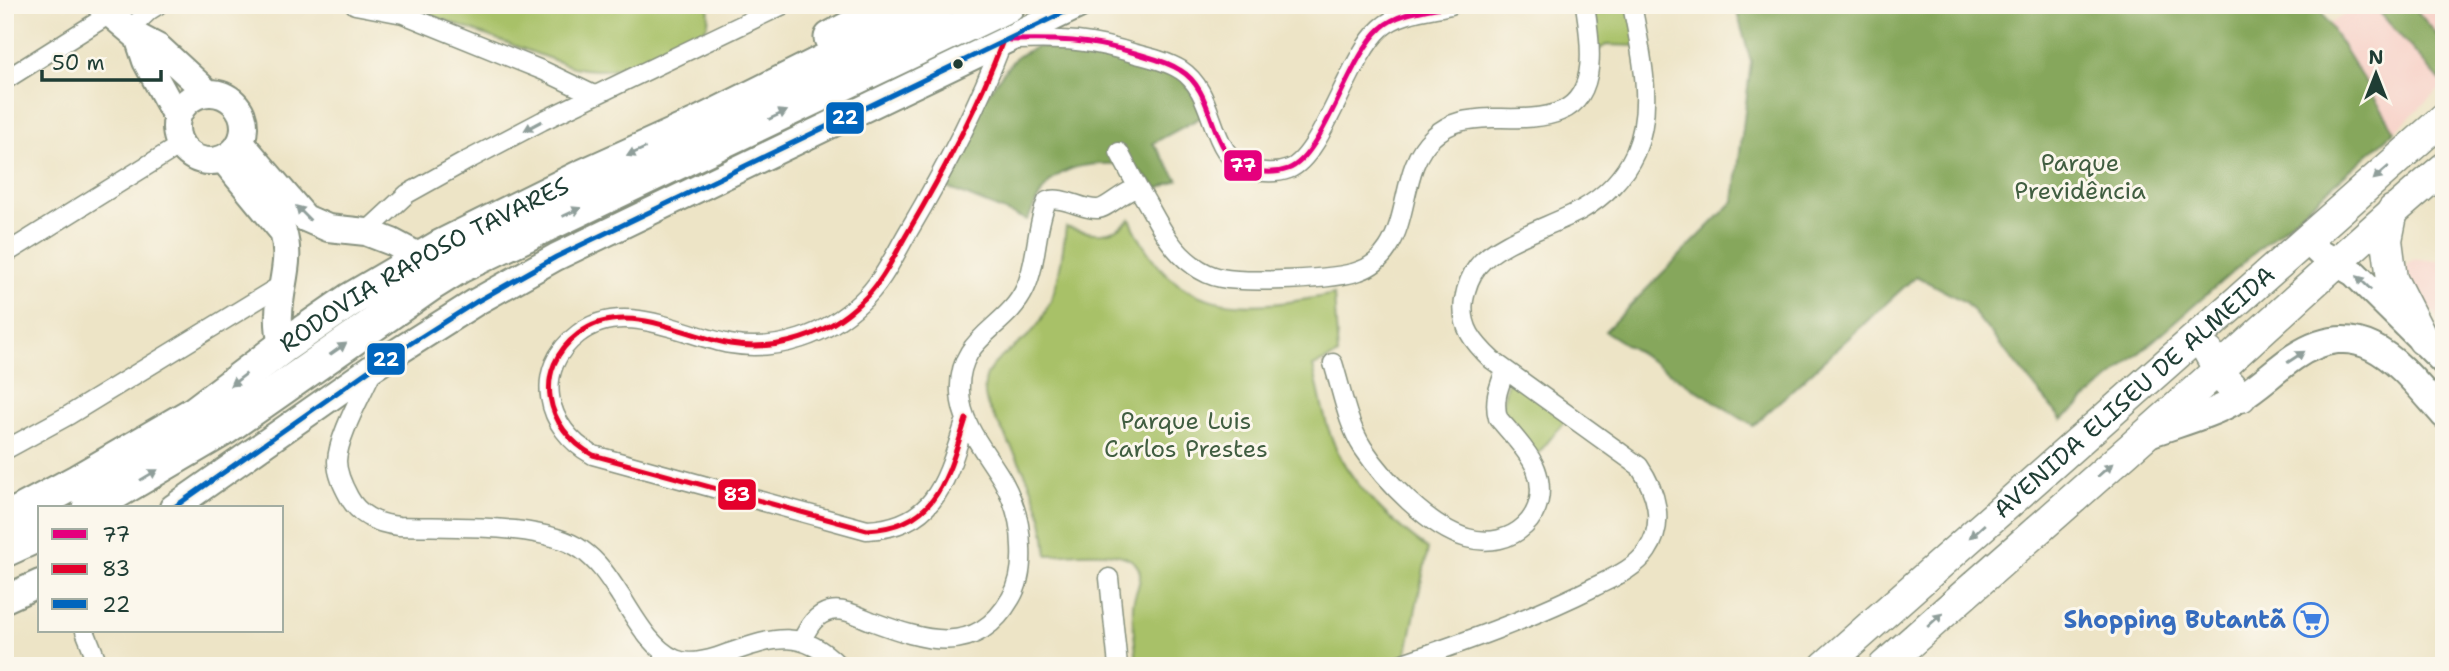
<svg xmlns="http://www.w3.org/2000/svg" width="2449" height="671" font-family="'Shantell Sans',sans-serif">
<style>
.built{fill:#f7d1c8}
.green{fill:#a8c167;stroke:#647f4e;stroke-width:2}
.forest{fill:#86a75c;stroke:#527248;stroke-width:2}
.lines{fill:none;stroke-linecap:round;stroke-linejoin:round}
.street-casing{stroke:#86907d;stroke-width:21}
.secondary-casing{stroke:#86907d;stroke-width:30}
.primary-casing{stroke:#86907d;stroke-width:33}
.highway-casing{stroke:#86907d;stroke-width:37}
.street{stroke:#fff;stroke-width:18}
.secondary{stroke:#fff;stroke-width:26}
.primary{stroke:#fff;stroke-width:30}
.highway{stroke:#fff;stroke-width:33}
.bus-1-casing{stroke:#fbf7ec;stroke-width:10}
.bus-2-casing{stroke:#fbf7ec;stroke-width:10}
.bus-3-casing{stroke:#fbf7ec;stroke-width:10}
.bus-1{stroke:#e5007d;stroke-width:5}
.bus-2{stroke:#e4002b;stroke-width:5}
.bus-3{stroke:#0065bd;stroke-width:5}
.oneway{fill:#8f9e9a}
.bus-dot{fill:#1f3d34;stroke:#fbf7ec;stroke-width:2.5}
.labels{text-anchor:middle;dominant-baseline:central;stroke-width:6;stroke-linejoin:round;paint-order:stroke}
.park-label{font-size:24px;fill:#415e41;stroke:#fbf7ec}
.street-label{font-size:24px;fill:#1f3d34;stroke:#fbf7ec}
.shop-label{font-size:24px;font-weight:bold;fill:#366cbe;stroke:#fbf7ec;text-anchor:end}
.line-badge{stroke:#fbf7ec;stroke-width:2.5}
.badge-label{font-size:19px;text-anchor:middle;font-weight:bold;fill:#fff}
</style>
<rect width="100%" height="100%" fill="#fbf7ec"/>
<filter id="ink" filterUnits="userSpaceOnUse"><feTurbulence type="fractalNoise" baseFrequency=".0143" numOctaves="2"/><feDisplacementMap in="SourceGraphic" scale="14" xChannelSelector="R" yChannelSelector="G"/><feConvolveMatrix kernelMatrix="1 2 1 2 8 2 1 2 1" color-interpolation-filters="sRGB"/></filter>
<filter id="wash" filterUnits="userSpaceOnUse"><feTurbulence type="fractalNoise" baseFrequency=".00686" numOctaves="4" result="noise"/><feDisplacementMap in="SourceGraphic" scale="28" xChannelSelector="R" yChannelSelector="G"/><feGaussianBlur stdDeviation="1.57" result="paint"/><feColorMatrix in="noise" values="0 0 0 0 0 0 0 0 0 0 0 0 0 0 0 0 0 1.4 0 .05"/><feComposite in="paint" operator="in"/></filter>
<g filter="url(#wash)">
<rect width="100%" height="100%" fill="#ede4c6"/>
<path class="built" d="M2359,5H2373L2444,85L2395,131L2322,29Z
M2412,5H2444V43L2421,16Z
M2420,259L2444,262V325L2408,285L2405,275L2407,265L2412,260Z"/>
<path class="green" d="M403,5H708C709,12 710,21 706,27C697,40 628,67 611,69C598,71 585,70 573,67Z
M1585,5H1632L1639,46L1606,45L1591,55Z
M1130,219C1173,317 1241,313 1334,294L1338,355L1313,366C1320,394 1324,424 1337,450C1354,488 1395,525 1428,549L1405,662L1394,666H1137C1136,646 1132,626 1133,606C1133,595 1141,586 1140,574C1137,543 1069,555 1047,555C1043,492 1016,457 987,404C975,363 1009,356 1031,333C1037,327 1043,318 1046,310C1060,284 1062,255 1066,227C1089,234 1112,239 1130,219Z
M1509,373L1569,416L1534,459L1500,417Z"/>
<path class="forest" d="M1735,5H2317L2395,131L2062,420L1965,302L1916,276L1753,426L1605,331L1734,201L1751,62Z
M2373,5H2412L2444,43V85Z
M1036,47H1071L1156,65L1181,75L1205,115L1153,143L1178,180L1158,189L1132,164C1102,164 1067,160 1046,187C1038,196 1033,210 1027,220L940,185L968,124L998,79L1016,57Z"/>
</g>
<g filter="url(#ink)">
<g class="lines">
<g class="street-casing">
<path id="street" d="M355,5L403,14L544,71L594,95
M865,20L894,5
M130,29L150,10L158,5
M1016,40C1063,38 1091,40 1136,54C1152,58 1168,62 1181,70C1219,95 1206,157 1252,170C1264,173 1278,173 1289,169C1323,156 1348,57 1381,28C1399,12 1429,10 1451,5
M5,80L124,5
M1119,152L1138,188
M366,232L407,194L468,160L542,121L783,5
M5,254L180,145
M1333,363C1342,391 1347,423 1363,448C1385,481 1429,527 1467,538C1512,551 1553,515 1536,469C1530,453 1509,431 1498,418C1493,400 1499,387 1505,371
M373,369C363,393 338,436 337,461C337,474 343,486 349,497C359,516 379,524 399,526C447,528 544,522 582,550C599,562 609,578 620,595C634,616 650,648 675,659C688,665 704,661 717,657C766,641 798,623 839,666
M966,419C947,477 938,527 867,530L593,455C545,429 532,369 578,334C623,299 682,335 730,344C778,352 827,335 861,302C882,283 894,256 908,232C944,171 977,109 1002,43
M5,450L69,415L283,284
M1109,578L1118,666
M85,631L99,666
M802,640C809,626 815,615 830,611C844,608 859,616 871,621C923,640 976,659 1011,598C1020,583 1022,565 1021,547C1021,524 1014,501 1003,481C987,453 961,426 960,392C957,336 1006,330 1025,289C1038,261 1035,228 1047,201C1063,195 1081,210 1098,209C1108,208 1123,191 1138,188C1155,214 1166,246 1193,265C1201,271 1211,276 1221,278C1247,283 1335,280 1359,271C1371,267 1381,259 1388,248C1410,214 1402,165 1433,137C1451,120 1469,119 1492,118C1513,118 1541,120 1561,111C1600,95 1590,37 1585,5
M1394,666C1462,643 1530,619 1594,587C1612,578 1635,569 1647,551C1666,523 1656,491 1639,466L1492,360C1474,343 1460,327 1464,300C1466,288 1470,276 1478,266C1498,241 1552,226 1581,210C1604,197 1624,177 1635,153C1655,107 1641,52 1632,5"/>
</g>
<g class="secondary-casing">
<path id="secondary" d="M100,5L138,37L159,48L208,93
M138,37L146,61L177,118
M176 127a34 34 0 1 1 68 0a34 34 0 1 1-68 0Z
M241,143L305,218L328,228L366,232L392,242L422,258
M223,159L283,232C292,260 280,285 279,314C278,325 280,336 282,347
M2306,240L2321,254L2354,273L2444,362
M2149,434C2179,423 2211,415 2238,399C2258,387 2275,370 2294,357C2364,311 2401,367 2444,415
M173,508L375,366L476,302L556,257L1079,5
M5,599L40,583"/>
</g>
<g class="primary-casing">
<g id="primary">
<path d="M2393,210L2387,240L2392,279L2423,340"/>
<path d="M2209,353L2223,378L2241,397"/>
<path id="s1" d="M1825,666L2444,118"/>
<path d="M1884,666C1995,567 2107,470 2218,370C2293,303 2366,233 2444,168"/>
</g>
</g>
<g class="highway-casing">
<g id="highway">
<path d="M831,38L865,20L868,5"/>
<path d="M89,508L225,428L431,284L460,266L1008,5"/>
<path id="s2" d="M5,520L78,481L195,413L282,347L350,300L442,246L581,177L698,124L937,5"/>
<path d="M5,550L40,534"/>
</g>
</g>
<use href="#street" class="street"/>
<use href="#secondary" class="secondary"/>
<use href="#primary" class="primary"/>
<use href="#highway" class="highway"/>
<g class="bus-1-casing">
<path id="bus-1" d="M1009,40C1058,39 1087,39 1135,53C1151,58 1166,61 1180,70C1219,93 1205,156 1252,170C1263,173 1277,173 1288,169C1323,157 1348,57 1381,28C1398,12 1429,10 1451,5"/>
</g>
<g class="bus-2-casing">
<path id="bus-2" d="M966,419C947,477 938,527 867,530L593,455C545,429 532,369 578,334C623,299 682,335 730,344C778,352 827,335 861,302C882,283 894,256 908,232C944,171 977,109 1002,43"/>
</g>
<g class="bus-3-casing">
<path id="bus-3" d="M173,508L375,366L476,302L556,257L1079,5"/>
</g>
<use href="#bus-1" class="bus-1"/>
<use href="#bus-2" class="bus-2"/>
<use href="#bus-3" class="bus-3"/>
</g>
<defs><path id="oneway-solid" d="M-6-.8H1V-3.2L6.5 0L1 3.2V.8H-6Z" transform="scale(1.75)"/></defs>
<g class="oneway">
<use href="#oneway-solid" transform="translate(778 115) rotate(-25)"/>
<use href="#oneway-solid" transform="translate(533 126) rotate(152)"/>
<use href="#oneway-solid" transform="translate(636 152) rotate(156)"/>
<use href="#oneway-solid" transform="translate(2381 173) rotate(139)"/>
<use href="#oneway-solid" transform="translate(572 212) rotate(-25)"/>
<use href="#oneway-solid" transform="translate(303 213) rotate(-135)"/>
<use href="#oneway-solid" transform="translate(2364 283) rotate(-136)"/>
<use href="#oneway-solid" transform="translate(338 349) rotate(-35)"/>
<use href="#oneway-solid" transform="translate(2296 357) rotate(-33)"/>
<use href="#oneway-solid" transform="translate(238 380) rotate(143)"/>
<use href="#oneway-solid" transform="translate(2105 470) rotate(-41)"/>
<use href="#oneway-solid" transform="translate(149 475) rotate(-31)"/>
<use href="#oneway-solid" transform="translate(1977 531) rotate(138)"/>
<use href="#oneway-solid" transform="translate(1935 620) rotate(-42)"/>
</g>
</g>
<defs>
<g id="supermarket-ring" transform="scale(1.75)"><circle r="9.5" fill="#fbf7ec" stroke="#3f7fe0" stroke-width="1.5"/><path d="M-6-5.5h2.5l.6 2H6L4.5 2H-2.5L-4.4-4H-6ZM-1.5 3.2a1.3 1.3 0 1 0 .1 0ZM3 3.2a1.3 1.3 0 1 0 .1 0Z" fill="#3f7fe0"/></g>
</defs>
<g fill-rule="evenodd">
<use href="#supermarket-ring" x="2311" y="620"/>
</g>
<circle class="bus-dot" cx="958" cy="64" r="6"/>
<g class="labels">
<g class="park-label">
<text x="2080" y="163">Parque<tspan x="2080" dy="28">Previdência</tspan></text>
<text x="1186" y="421">Parque Luis<tspan x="1186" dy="28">Carlos Prestes</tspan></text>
</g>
<g class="street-label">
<text stroke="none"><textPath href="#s2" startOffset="492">RODOVIA RAPOSO TAVARES</textPath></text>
<text stroke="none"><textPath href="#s1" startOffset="413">AVENIDA ELISEU DE ALMEIDA</textPath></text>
</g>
<g class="shop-label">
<text x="2286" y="620">Shopping Butantã</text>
</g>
</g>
<g class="line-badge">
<rect x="825" y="101" width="40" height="34" rx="7" fill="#0065bd"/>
<rect x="1223" y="149" width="40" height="33" rx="7" fill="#e5007d"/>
<rect x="366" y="342" width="40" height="34" rx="7" fill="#0065bd"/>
<rect x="717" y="478" width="40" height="33" rx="7" fill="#e4002b"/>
</g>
<g class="badge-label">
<text x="845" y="124">22</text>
<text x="1243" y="172">77</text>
<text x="386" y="366">22</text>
<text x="737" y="501">83</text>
</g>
<rect width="2449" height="671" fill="none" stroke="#fbf7ec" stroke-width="28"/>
<rect x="38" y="506" width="245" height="126" fill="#fbf7ec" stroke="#a3ada2" stroke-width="2"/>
<rect x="52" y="529" width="35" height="10" fill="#e5007d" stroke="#a3ada2" stroke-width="2"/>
<text x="102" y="542" font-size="21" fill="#1f3d34">77</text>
<rect x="52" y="564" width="35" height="10" fill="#e4002b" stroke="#a3ada2" stroke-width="2"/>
<text x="102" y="576" font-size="21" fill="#1f3d34">83</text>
<rect x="52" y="599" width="35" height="10" fill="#0065bd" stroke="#a3ada2" stroke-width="2"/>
<text x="102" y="612" font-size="21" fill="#1f3d34">22</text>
<g transform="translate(2376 74)" stroke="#fbf7ec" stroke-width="5" paint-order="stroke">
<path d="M0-5L12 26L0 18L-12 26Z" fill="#1f3d34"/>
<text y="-10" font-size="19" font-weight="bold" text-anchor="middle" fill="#1f3d34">N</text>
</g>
<path d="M42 70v10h119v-10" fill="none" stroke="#1f3d34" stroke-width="3.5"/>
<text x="52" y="70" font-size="21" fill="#1f3d34" stroke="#fbf7ec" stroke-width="5" paint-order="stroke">50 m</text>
</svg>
